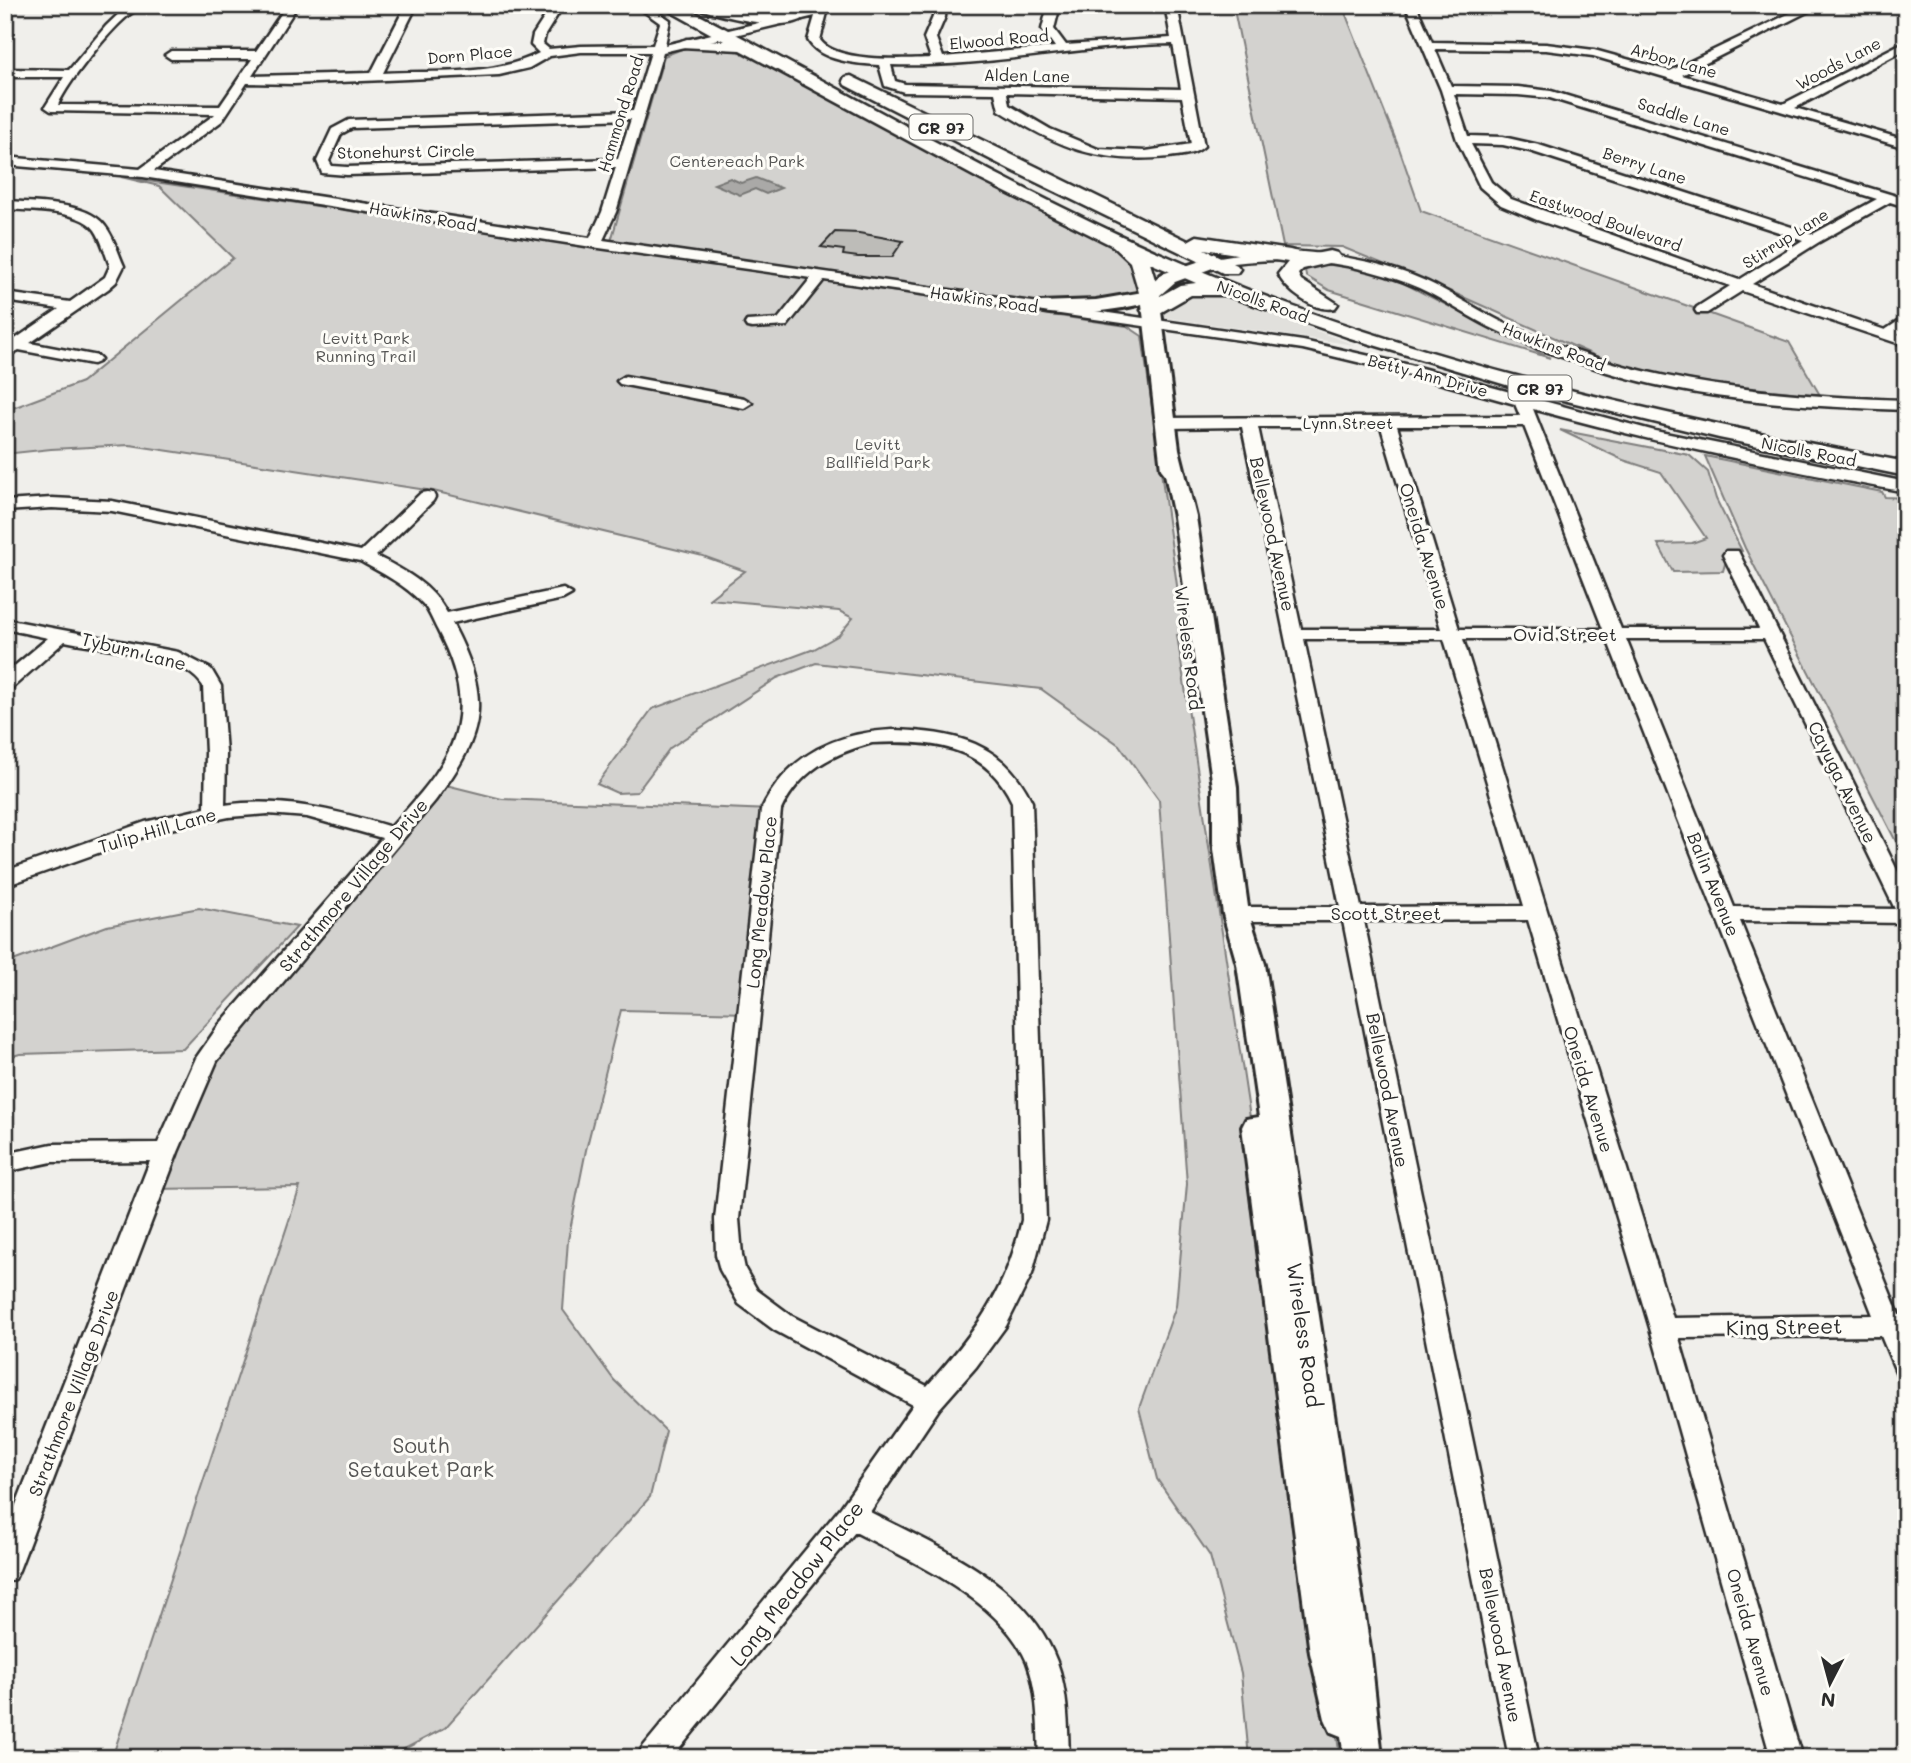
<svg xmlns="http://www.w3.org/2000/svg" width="1911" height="1763" font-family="Mali,sans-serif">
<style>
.built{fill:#e1e0dc}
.green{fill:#d3d2cf;stroke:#7f7e7d;stroke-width:2}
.water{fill:#aaa9a7;stroke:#777775;stroke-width:2}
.building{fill:#bdbcb8;stroke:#2b2b2b;stroke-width:2}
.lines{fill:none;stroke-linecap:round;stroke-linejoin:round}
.minor-casing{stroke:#2b2b2b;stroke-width:5}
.major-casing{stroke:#2b2b2b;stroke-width:6}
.highway-casing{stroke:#2b2b2b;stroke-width:5}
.minor{fill:#fdfcf7;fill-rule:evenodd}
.major{fill:#fdfcf7;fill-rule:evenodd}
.highway{fill:#fdfcf7;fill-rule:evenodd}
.labels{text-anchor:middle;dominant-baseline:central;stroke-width:6;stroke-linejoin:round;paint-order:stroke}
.far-street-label{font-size:16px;fill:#2b2b2b;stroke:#fdfcf7}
.shield{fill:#fdfcf7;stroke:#6a6a68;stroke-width:2}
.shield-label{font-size:16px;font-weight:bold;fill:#2b2b2b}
.far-park-label{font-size:16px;fill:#555554;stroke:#fdfcf7}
.street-label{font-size:18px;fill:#2b2b2b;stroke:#fdfcf7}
.near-street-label{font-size:21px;fill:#2b2b2b;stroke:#fdfcf7}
.near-park-label{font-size:21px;fill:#555554;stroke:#fdfcf7}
</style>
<rect width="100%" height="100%" fill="#f0efeb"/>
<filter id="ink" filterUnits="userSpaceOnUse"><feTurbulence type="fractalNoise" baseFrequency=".0143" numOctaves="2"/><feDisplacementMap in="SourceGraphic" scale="14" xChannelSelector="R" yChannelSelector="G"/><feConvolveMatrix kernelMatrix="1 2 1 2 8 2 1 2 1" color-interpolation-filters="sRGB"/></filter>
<g filter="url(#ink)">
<path class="built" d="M1202,289L1355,345L1154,316L1174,296Z"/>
<path class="green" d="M1233,5H1342L1399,148L1421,211L1789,342L1820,395L1714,384L1643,371L1598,357L1454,293L1342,247L1283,246Z
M728,46L971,171L1055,219L1111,244L1135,259L1140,299L1102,311L611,241L664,56L687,47Z
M121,177L1127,326L1142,336L1184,635H1177L1264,1210L1340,1758H1249L1241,1673L1210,1556L1157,1479L1139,1408L1176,1306L1187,1184L1159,800L1119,745L1041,689L816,663L777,678L670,748L637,792L617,793L597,784L652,709L814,649L839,635L853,618L839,611L709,599L745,571L703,556L433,491L130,445L51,449L5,454V411L82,382L233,258L159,186Z
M1335,264L1388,275L1550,358L1329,290L1306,276L1305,270L1316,265Z
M1560,430L1689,455L1708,472L1716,499L1742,551L1727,557L1723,571L1673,572L1658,544L1692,543L1706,538L1661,472L1623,460Z
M1705,456L1882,492L1885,497L1906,498V861L1745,548Z
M438,783L502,799L771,810L749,1013L621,1010L586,1150L568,1240L563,1310L614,1380L666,1431L650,1497L445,1728L387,1758H112L300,1187L152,1189L193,1089Z
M199,908L297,927L183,1049L20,1054L5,1058V964L107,926Z"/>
<path class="water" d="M730,178L741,183L756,178L781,188L766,194L755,189L740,195L714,184Z"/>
<path class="building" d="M835,232L859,233L903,241L892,257H858L843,255L844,250L821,247Z"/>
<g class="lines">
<g class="minor-casing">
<path id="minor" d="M5,5H12L5,10Z
M128,5H147C143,8 138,8 133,12C112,26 68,82 58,105L220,106L252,59H171L165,55L171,51H256L287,5H298L252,76L371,73L406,5H417L383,73C434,70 494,77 539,53L531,45L533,35L546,15L534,5H547L558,14L545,35L543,44L549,49L581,46L653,45L660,23L635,5H648L670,20L665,45L817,9L818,5H829L820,40C836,63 905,59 931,58L924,38L933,17L934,5H946L945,17L936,38L943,57L1055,47L1042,29L1048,5H1060L1054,29L1066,45L1171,38L1165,5H1177L1204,146C1195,155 1181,155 1169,157C1098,164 1057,147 999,110L995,93L904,92L885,86L879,65C858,64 819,61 808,40L815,16L663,52L616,212L603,240L1303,341L1410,365L1655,431L1906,482V492C1780,469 1656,443 1533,409L1621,629H1759L1723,555L1726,551H1738L1906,888V923L1740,921L1899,1315H1906V1377L1897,1374L1881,1336L1679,1338L1802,1758H1771L1650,1328L1528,920L1364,921L1539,1758H1509L1343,921H1236L1228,919L1225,914L1228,909L1236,907H1340L1242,427L1167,428L1159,423L1167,418L1520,416L1515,404L1399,372L1303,349L824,280L787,326L752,328L747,327L745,324L747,321L778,319L811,278L592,247L143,177L5,165V157L140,169L214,115L215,114L51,111L45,107L64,77H5V69L69,70L106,26ZM1173,44L1181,89L905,84L895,81L891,65C986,68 1078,45 1173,44ZM581,52H651L633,111L349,120L332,129L317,161L322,173L347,175L616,167L602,212L590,238L154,171L222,121L247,83L294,84L499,75L529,68L550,56ZM1007,93L1182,97L1191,144L1146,151L1098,149L1050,129L1009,105ZM631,119L618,159L347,167L332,166L329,161L341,134L352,128ZM1397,426H1524L1603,629H1459ZM1258,427H1381L1441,629H1301ZM1304,639H1444L1524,906L1361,907ZM1463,639H1607L1873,1315L1673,1318ZM1626,639H1764L1895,909L1734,907Z
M1405,5H1416L1432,42L1546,44L1594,50L1670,71L1807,5H1821L1682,75L1783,104L1906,41V49L1795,108L1906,140V148L1593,56L1546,50L1435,49L1451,86L1518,87L1551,91L1906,199V207L1890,202L1819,242L1752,284L1885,330L1906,316V328L1898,334L1906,337V346L1742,291L1707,313H1697L1695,310L1697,307L1730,286L1537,220L1501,205L1480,187L1457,140L1441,90ZM1454,94L1518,95L1550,98L1877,199L1813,234L1539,145L1503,137L1468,136ZM1471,144L1503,145L1530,151L1803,240L1739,280L1511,199L1491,182Z
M5,201C33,203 87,201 105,226C114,237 118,253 124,266L116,282L108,289L30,343L98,356L101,359L98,362L93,364L19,350L5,357V346L59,309L5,301V293L70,302L105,277L110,266C105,254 102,240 95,230C80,209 29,211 5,209Z
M1289,251C1337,254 1384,262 1428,282C1452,293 1474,308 1498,320C1520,331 1543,340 1567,348C1677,388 1789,396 1906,400V410C1805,406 1704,402 1607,372C1570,360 1533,348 1498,331C1471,319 1447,301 1419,288C1353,259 1283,254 1212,266L1205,262L1207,259L1238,254Z
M625,376L744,398L752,403L744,408L620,384L617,381Z
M427,492L433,493L435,497L433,501L376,556C404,570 432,585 447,613L563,589L572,594L563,599L452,623C492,699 486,733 435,801L217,1061L178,1152L19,1570L15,1579L5,1583V1533L150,1161L52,1162L5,1172V1154L52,1144L158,1143L196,1058L219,1025L382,838L307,817L268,814L229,817L160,831L5,886V871L145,822L205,808L206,753L203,686C183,653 102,649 65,641L12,688L5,690V674L48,638L5,629V619L178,652L211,669L221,686L226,753L225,805C283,797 336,810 391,827C413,802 439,776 452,744C468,704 457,668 438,631C433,622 429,610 422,603C404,584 382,573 360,561L112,511L52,508L5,511V501L52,498L112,501L361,551L421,493Z
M892,730C955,732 1003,741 1032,802L1046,1220L1032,1274L1006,1326L976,1367L939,1409L870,1512C940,1548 1027,1582 1057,1662C1068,1692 1068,1727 1069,1758H1039C1038,1727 1038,1691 1027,1662C1000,1599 913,1562 855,1532L672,1758H638L642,1748L841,1507L913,1405L774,1330L739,1304L720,1270L716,1255L715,1219L761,810C787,756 833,733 892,730ZM872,743C929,740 985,744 1012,802L1022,1220C1005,1294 976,1331 927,1386L792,1316L757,1290L745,1269L742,1255L739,1219L781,810C800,771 831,754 872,743Z"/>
</g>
<g class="major-casing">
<path id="major" d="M1212,257L1221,262L1218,266L1175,282L1159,296L1179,449L1196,517L1237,787L1239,842L1249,914L1265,964L1371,1655L1382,1758H1344L1341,1736L1331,1732L1325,1719L1310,1653L1242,1127L1246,1119L1259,1117L1237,964L1223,914L1213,842V787L1174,517L1165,474L1161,469L1142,304C1123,309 1044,321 1032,307L1041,302L1096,300L1143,292L1162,274Z"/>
</g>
<g class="highway-casing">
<path id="highway" d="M659,5H680C858,96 1031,202 1216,277C1434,366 1675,418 1906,462V476L1719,438L1526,391L1347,337L1225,295H1191L1158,314H1144L1141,310L1150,302L1143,300L1140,296L1130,262L1113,246L981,180L740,50L681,47L679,44L681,41L687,39L724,41ZM1150,263L1196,283L1180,285L1160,296Z
M694,5H720L749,13L797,12L805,17C787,34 719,15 696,8Z
M851,76L1188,241L1197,236L1290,250L1297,252L1299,257L1330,251L1337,253L1340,257L1337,261L1303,269L1298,274L1301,280L1338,304L1335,308C1315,313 1286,291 1278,274L1288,262L1204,249L1237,265L1240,269L1237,273H1223L1011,170L845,85L843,81L845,77Z"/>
</g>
<use href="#minor" class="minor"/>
<use href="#major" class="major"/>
<use href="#highway" class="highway"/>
</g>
</g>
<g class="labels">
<g class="far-street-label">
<text transform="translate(999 39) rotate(-5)">Elwood Road</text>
<text transform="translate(470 54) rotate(-5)">Dorn Place</text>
<text transform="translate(1674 60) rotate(16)">Arbor Lane</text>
<text transform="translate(1838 63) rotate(-28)">Woods Lane</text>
<text transform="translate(1027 75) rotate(1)">Alden Lane</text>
<text transform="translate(620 114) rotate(-73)">Hammond Road</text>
<text transform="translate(1684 116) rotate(17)">Saddle Lane</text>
<text transform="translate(406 151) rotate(-1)">Stonehurst Circle</text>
<text transform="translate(1645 165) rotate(18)">Berry Lane</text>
<text transform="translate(423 216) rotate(10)">Hawkins Road</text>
<text transform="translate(1606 220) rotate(19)">Eastwood Boulevard</text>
<text transform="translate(1785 238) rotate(-32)">Stirrup Lane</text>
<text transform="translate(984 299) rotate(8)">Hawkins Road</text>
<text transform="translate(1263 301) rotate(20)">Nicolls Road</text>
<text transform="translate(1554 346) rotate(21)">Hawkins Road</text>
<text transform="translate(1428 375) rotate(15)">Betty Ann Drive</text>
<text x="1348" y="422">Lynn Street</text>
<text transform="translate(1809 451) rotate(11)">Nicolls Road</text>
</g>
<g class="shield">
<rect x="909.5" y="114.5" width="63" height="25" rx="5"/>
<rect x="1508.5" y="375.5" width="63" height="25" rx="5"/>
</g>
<g class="shield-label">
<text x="941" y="127">CR 97</text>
<text x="1540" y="388">CR 97</text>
</g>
<g class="far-park-label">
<text x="737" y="160">Centereach Park</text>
<text x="366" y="337">Levitt Park<tspan x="366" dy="18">Running Trail</tspan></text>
<text x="878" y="443">Levitt<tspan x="878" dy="18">Ballfield Park</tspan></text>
</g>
<g class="street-label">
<text transform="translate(1273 534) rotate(78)">Bellewood Avenue</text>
<text transform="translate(1425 546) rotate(73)">Oneida Avenue</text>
<text x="1565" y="634">Ovid Street</text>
<text transform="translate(1189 648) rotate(83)">Wireless Road</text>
<text transform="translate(134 651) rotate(14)">Tyburn Lane</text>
<text transform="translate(1843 782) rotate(64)">Cayuga Avenue</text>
<text transform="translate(157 830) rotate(-16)">Tulip Hill Lane</text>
<text transform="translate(1714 884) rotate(68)">Balin Avenue</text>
<text transform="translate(353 885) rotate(-50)">Strathmore Village Drive</text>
<text transform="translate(761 902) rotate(-84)">Long Meadow Place</text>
<text x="1386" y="913">Scott Street</text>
<text transform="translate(1589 1089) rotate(73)">Oneida Avenue</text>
<text transform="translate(1388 1090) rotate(79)">Bellewood Avenue</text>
<text transform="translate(73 1393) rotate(-69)">Strathmore Village Drive</text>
<text transform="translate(1751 1632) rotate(74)">Oneida Avenue</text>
<text transform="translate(1501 1645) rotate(79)">Bellewood Avenue</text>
</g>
<g class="near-street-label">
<text transform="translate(1784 1326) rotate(-1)">King Street</text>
<text transform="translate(1305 1335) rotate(82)">Wireless Road</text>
<text transform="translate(796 1583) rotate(-52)">Long Meadow Place</text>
</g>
<g class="near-park-label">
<text x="421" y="1444">South<tspan x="421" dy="24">Setauket Park</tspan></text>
</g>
</g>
<rect width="1911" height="1763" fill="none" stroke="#fdfcf7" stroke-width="28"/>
<rect x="14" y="14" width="1883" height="1735" fill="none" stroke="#2b2b2b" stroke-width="2.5" filter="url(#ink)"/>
<g transform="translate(1830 1683) rotate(186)" stroke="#fdfcf7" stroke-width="5" paint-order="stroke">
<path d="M0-5L12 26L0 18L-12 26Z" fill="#2b2b2b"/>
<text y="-10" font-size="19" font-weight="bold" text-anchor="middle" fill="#2b2b2b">N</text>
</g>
</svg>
